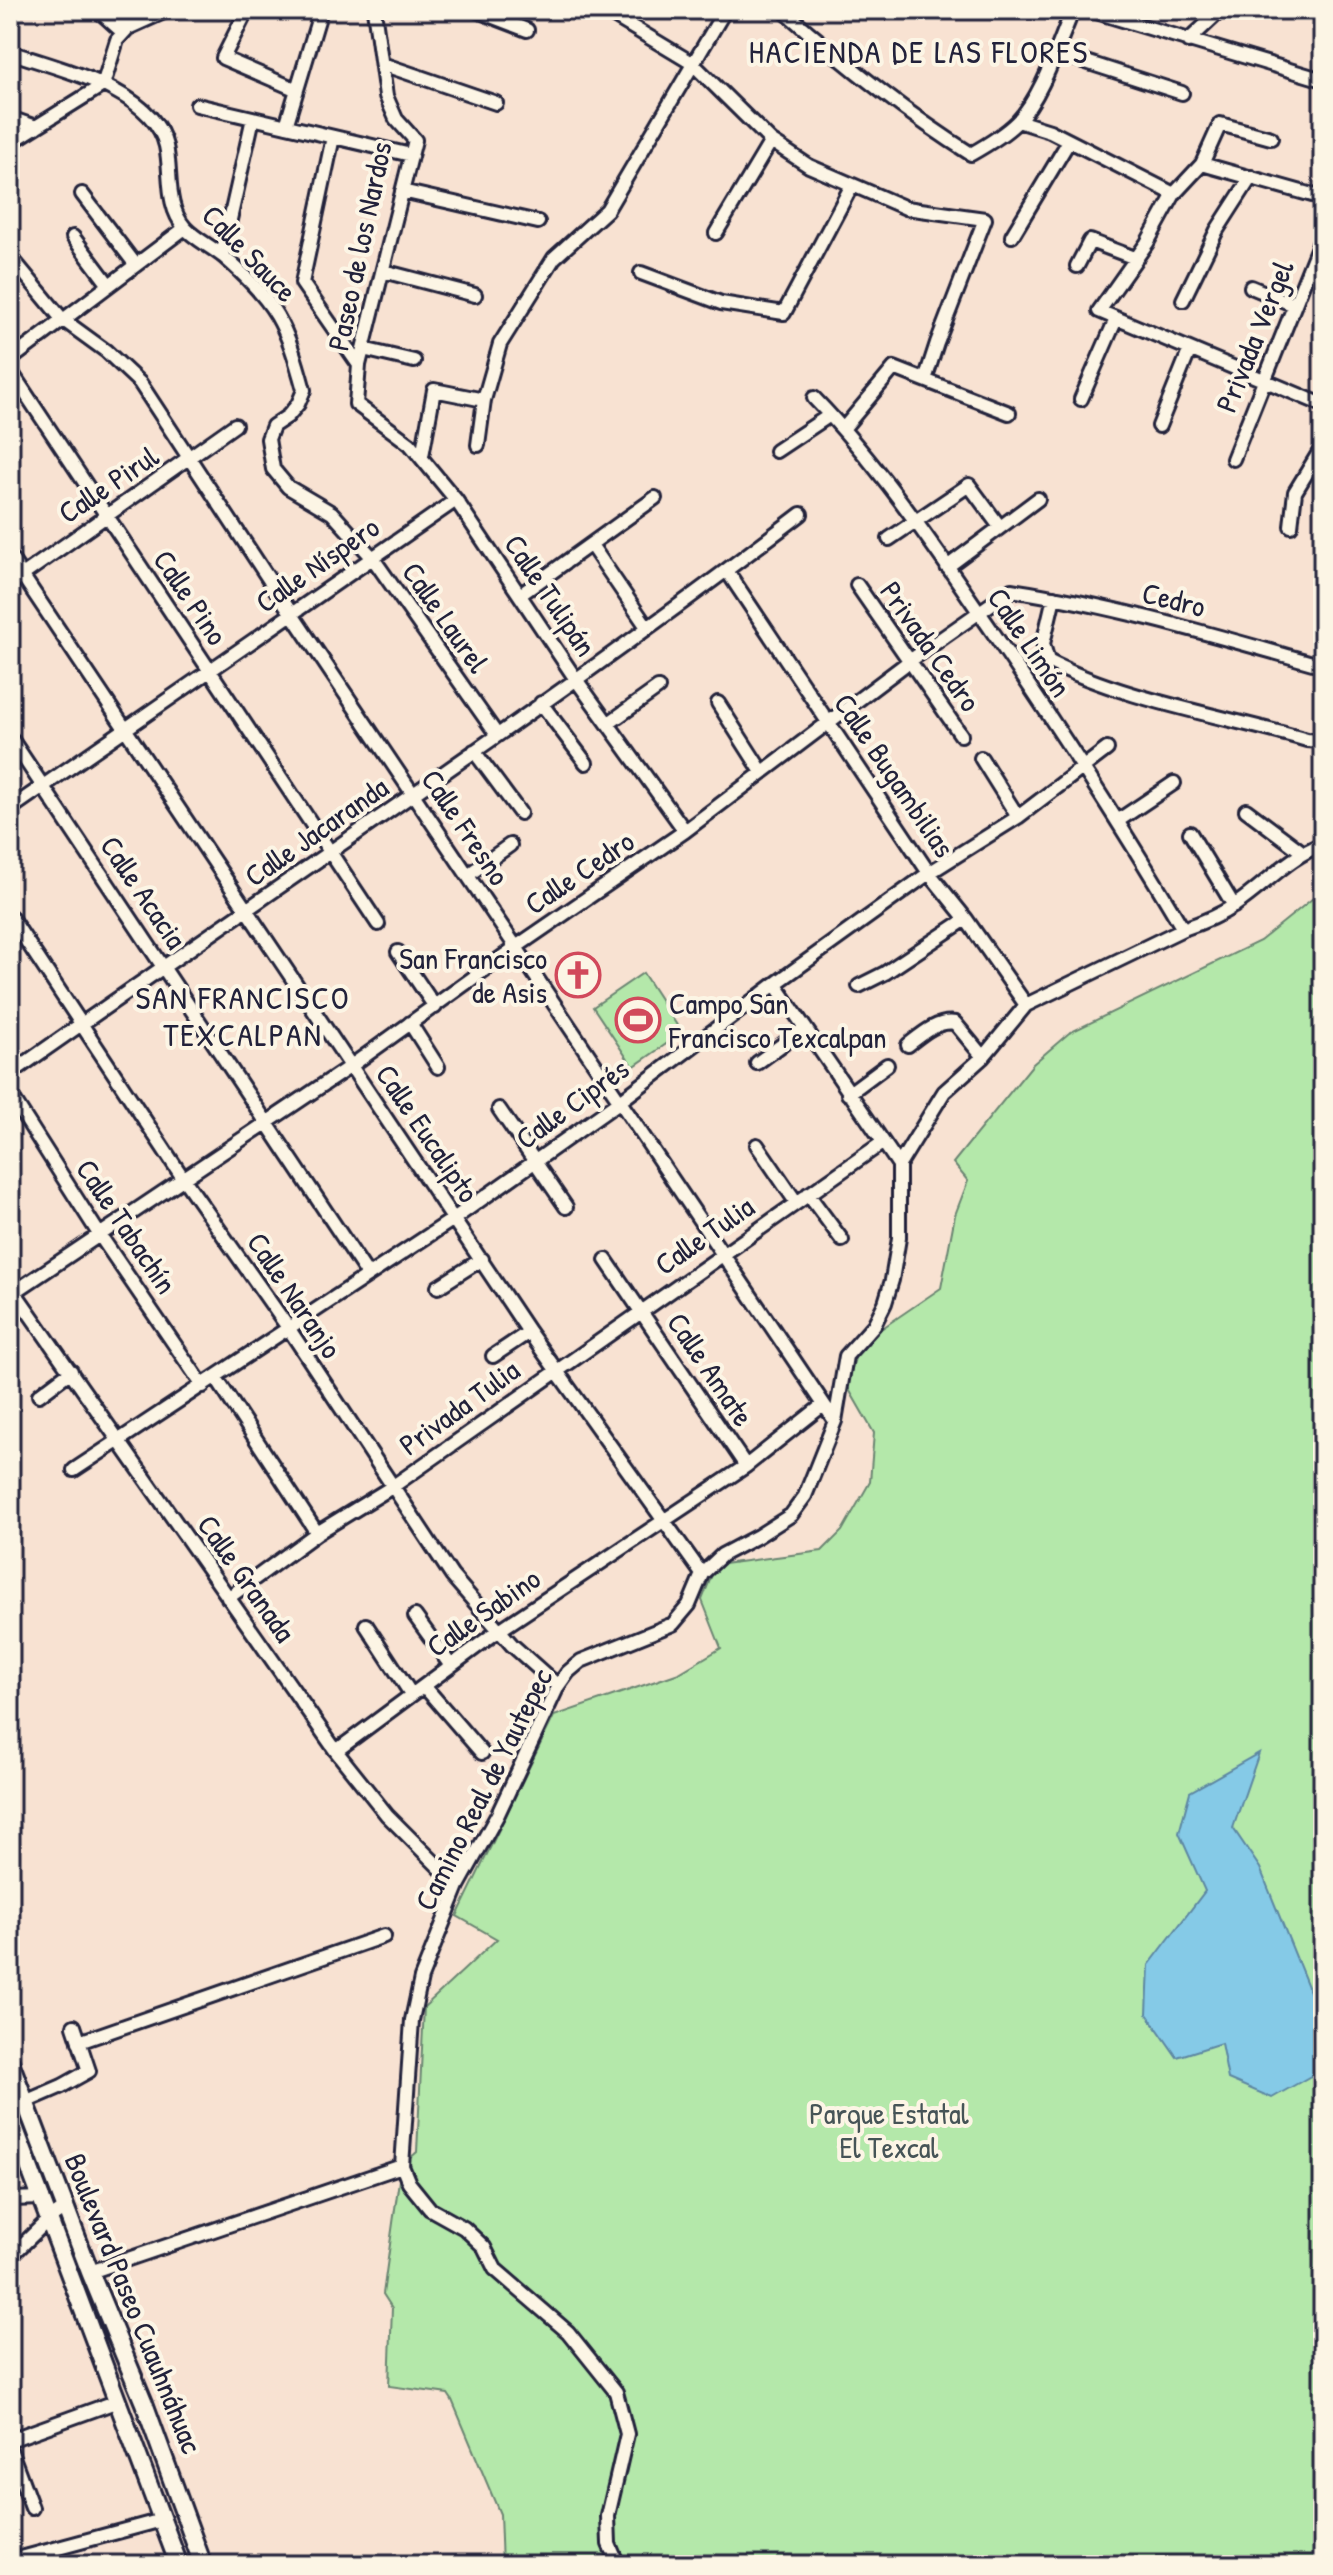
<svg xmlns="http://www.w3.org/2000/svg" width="1333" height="2575" font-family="'Patrick Hand',sans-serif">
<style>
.green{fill:#b4e8aa;stroke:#6b8572;stroke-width:2}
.water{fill:#85cae7;stroke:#5d87a2;stroke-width:2}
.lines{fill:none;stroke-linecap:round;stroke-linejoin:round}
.minor-casing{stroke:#22223b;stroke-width:18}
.major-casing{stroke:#22223b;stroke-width:22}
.minor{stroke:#fcf5e5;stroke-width:12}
.major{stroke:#fcf5e5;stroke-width:16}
.labels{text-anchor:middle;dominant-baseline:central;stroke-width:8;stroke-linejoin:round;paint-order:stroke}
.street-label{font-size:30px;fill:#22223b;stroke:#fcf5e5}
.poi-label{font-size:30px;fill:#22223b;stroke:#fcf5e5;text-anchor:end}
.park-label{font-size:30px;fill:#465457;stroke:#fcf5e5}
.neighbourhood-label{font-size:32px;letter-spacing:2px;fill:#22223b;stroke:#fcf5e5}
</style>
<rect width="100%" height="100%" fill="#f8e2d2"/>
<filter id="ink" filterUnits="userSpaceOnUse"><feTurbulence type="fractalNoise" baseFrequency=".0125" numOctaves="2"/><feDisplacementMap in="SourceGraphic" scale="16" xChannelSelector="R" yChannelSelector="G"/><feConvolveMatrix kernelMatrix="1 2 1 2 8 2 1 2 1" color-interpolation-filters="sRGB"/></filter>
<g filter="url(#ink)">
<path class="green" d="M1323,890V2565H502L500,2514L452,2400L448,2394L389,2386L392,2308L383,2294L401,2166L417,2152L424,2007L497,1939L457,1916L554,1716L679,1673L721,1648L702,1600L716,1565L822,1551L842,1531L870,1482L874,1433L847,1386L859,1344L941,1288L955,1215L968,1181L953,1163L1033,1064L1069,1033L1260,941Z
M643,973L682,1033L633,1067L593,1007Z"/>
<path class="water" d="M1259,1753L1233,1828L1260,1868L1323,2024V2069L1272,2098L1228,2079L1221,2043L1177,2057L1147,2014L1149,1965L1205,1891L1179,1833L1190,1792Z"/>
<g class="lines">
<g class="minor-casing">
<path id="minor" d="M98,10L118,28L138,10
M247,10L223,58L295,89
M374,10L386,96L396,119L415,140L359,365L356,404L410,444L456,500L575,678L685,831
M475,10L527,30
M604,10L692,63L771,141L809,166L906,208L985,219L937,343L925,380
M783,10C842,62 904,112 971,154C987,145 1004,135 1017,122C1043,95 1058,44 1073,10
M1089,10L1323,80
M1188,41L1221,10
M10,52C58,69 153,89 166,146C172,173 165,205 185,228C195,239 212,247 224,257C277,303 286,324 304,390L298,404L288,416L273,426L268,439L273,469L288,487L332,513L372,557L497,735
M1055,52L1182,93
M382,64L496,103
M103,85L117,40L128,28L168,10
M197,105L411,155
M10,118L36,127
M1018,121L1050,131L1174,194
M286,126L321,10
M333,137L302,283L359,365
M1271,138L1220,124L1202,164L1174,194L1147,243L1099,311L1323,405
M10,143L103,85
M1202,164L1323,198
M402,191L538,222
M82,194L135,264
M716,233L771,141
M1012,236L1069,141
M73,237L109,285
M222,255L253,118
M10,256L62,319L106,351L140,383L291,613L835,1421
M1077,266L1090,241L1135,258
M383,271L475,295
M641,273L721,303L784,313L852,185
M1251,287L1294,305
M1183,300L1217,230L1251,177
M363,349L414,361
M10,360L185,228
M10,370L378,924
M814,398C882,468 937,551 992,631C1059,729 1123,827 1183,929
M1081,399L1116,319
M1159,426L1190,349
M843,429L894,368L1009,413
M478,445L484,400L500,344L554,258L607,210L725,10
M776,451L830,415
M422,456L434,390L484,400
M1233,459L1323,234
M1291,526L1295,492L1323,446
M889,539L969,485L1000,527
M591,545L647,627
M10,557L529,1332L702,1574
M947,567L1038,499
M727,571L929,873L966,919L1026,1005
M10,584L235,425
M857,585L961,735
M520,595L655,498
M1054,597L1043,644L1048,661C1123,700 1225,716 1307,740L1319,741L1323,733
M1323,681V706
M541,703L586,763
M718,703L762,772
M609,723L658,688
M10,737L368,1275
M474,751L520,813
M981,758L1018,817
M10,809L456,500
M1246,810L1302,852
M1119,820L1174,783
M1190,833L1234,906
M468,875L510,845
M10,916L183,1178L289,1329L452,1576L512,1645L558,1686
M398,952L435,1007
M775,984L899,1165
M859,986L885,973L966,919
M410,1023L438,1067
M908,1045C921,1035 937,1020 955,1023L983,1057
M757,1063L805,1028
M10,1074C274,888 544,710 801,514
M10,1094L99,1234L203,1386
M848,1094L887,1065
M499,1109L566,1207
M757,1145L796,1202
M808,1194L842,1240
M606,1260L746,1466
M11,1287L336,1751L387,1815L458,1886
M438,1287L482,1259
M10,1295L351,1066L516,947L685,831L911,660L1011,590C1117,606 1220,637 1323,666
M493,1356L529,1332
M216,1378L317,1533
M39,1395L71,1371
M74,1470L455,1218L619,1102L775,984L929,873L1018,817L1107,749
M228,1598L317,1533L392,1487L882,1143
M415,1616L451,1666
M366,1625L411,1694
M424,1686L482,1753
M336,1751L498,1631L746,1466L823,1405
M79,2042L384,1936
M25,2102L62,2086L89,2071L74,2026
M402,2166L412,2020L421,1978L458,1886L498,1814L558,1686L568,1672L581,1661L673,1624L689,1605L702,1574L722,1555L758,1536L791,1515L805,1496L835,1421L846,1356L874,1325L885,1303L892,1280L899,1238V1165L944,1092L983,1057L1026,1005L1183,929C1201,923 1219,916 1235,905C1265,885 1288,857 1323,844
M402,2166L409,2183L430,2209L464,2228L484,2247L495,2269L568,2332L616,2392L627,2434L608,2516L609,2544L618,2565
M10,2199L43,2198
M10,2257L49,2219L65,2208
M90,2272L402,2166
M10,2440L118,2401
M10,2449L32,2508
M10,2561L162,2520"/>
</g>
<g class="major-casing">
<path id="major" d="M10,2062L90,2272L144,2403L203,2565
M10,2116L179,2565"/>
</g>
<use href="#minor" class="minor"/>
<use href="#major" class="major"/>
</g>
</g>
<defs>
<g id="church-ring" transform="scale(2.3)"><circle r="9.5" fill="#fcf5e5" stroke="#d1495b" stroke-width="1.5"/><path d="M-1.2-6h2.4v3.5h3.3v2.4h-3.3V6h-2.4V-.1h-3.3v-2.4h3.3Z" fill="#d1495b"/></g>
<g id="stadium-ring" transform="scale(2.3)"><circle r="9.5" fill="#fcf5e5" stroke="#d1495b" stroke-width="1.5"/><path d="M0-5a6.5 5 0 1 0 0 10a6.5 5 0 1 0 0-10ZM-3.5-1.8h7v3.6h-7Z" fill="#d1495b"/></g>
</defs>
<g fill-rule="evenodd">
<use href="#church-ring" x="578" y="975"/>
<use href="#stadium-ring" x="638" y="1020"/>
</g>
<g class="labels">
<g class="street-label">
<text transform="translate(359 246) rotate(-78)">Paseo de los Nardos</text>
<text transform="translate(250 253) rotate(46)">Calle Sauce</text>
<text transform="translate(1254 336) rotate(-68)">Privada Vergel</text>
<text transform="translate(108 484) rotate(-34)">Calle Pirul</text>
<text transform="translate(317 564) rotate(-35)">Calle Níspero</text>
<text transform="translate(551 595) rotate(56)">Calle Tulipán</text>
<text transform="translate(191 597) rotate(56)">Calle Pino</text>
<text transform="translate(1174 599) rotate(14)">Cedro</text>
<text transform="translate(446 617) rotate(55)">Calle Laurel</text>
<text transform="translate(1030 642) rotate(56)">Calle Limón</text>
<text transform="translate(931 646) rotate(55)">Privada Cedro</text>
<text transform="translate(895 775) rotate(56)">Calle Bugambilias</text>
<text transform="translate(466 827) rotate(56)">Calle Fresno</text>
<text transform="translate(316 831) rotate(-35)">Calle Jacaranda</text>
<text transform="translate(579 872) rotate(-34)">Calle Cedro</text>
<text transform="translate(144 892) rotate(56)">Calle Acacia</text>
<text transform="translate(572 1103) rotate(-36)">Calle Ciprés</text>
<text transform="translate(428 1133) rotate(56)">Calle Eucalipto</text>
<text transform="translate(127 1226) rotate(56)">Calle Tabachín</text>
<text transform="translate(704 1235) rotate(-35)">Calle Tulia</text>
<text transform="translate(295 1295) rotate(56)">Calle Naranjo</text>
<text transform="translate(711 1369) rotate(56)">Calle Amate</text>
<text transform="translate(459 1407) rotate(-36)">Privada Tulia</text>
<text transform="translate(247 1578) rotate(55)">Calle Granada</text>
<text transform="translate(483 1612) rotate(-35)">Calle Sabino</text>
<text transform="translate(483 1789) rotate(-63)">Camino Real de Yautepec</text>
<text transform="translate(134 2303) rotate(68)">Boulevard Paseo Cuauhnáhuac</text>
</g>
<g class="poi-label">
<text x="547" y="958">San Francisco<tspan x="547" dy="34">de Asis</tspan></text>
<text x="669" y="1003" text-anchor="start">Campo San<tspan x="669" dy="34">Francisco Texcalpan</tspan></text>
</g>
<g class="park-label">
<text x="889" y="2113">Parque Estatal<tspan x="889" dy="34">El Texcal</tspan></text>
</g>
<g class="neighbourhood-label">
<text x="919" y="51">HACIENDA DE LAS FLORES</text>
<text x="243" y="997">SAN FRANCISCO<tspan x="243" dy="37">TEXCALPAN</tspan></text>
</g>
</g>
<rect width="1333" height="2575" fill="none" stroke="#fcf5e5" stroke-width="40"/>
<rect x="20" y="20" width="1293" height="2535" fill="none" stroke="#22223b" stroke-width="3" filter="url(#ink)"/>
</svg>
